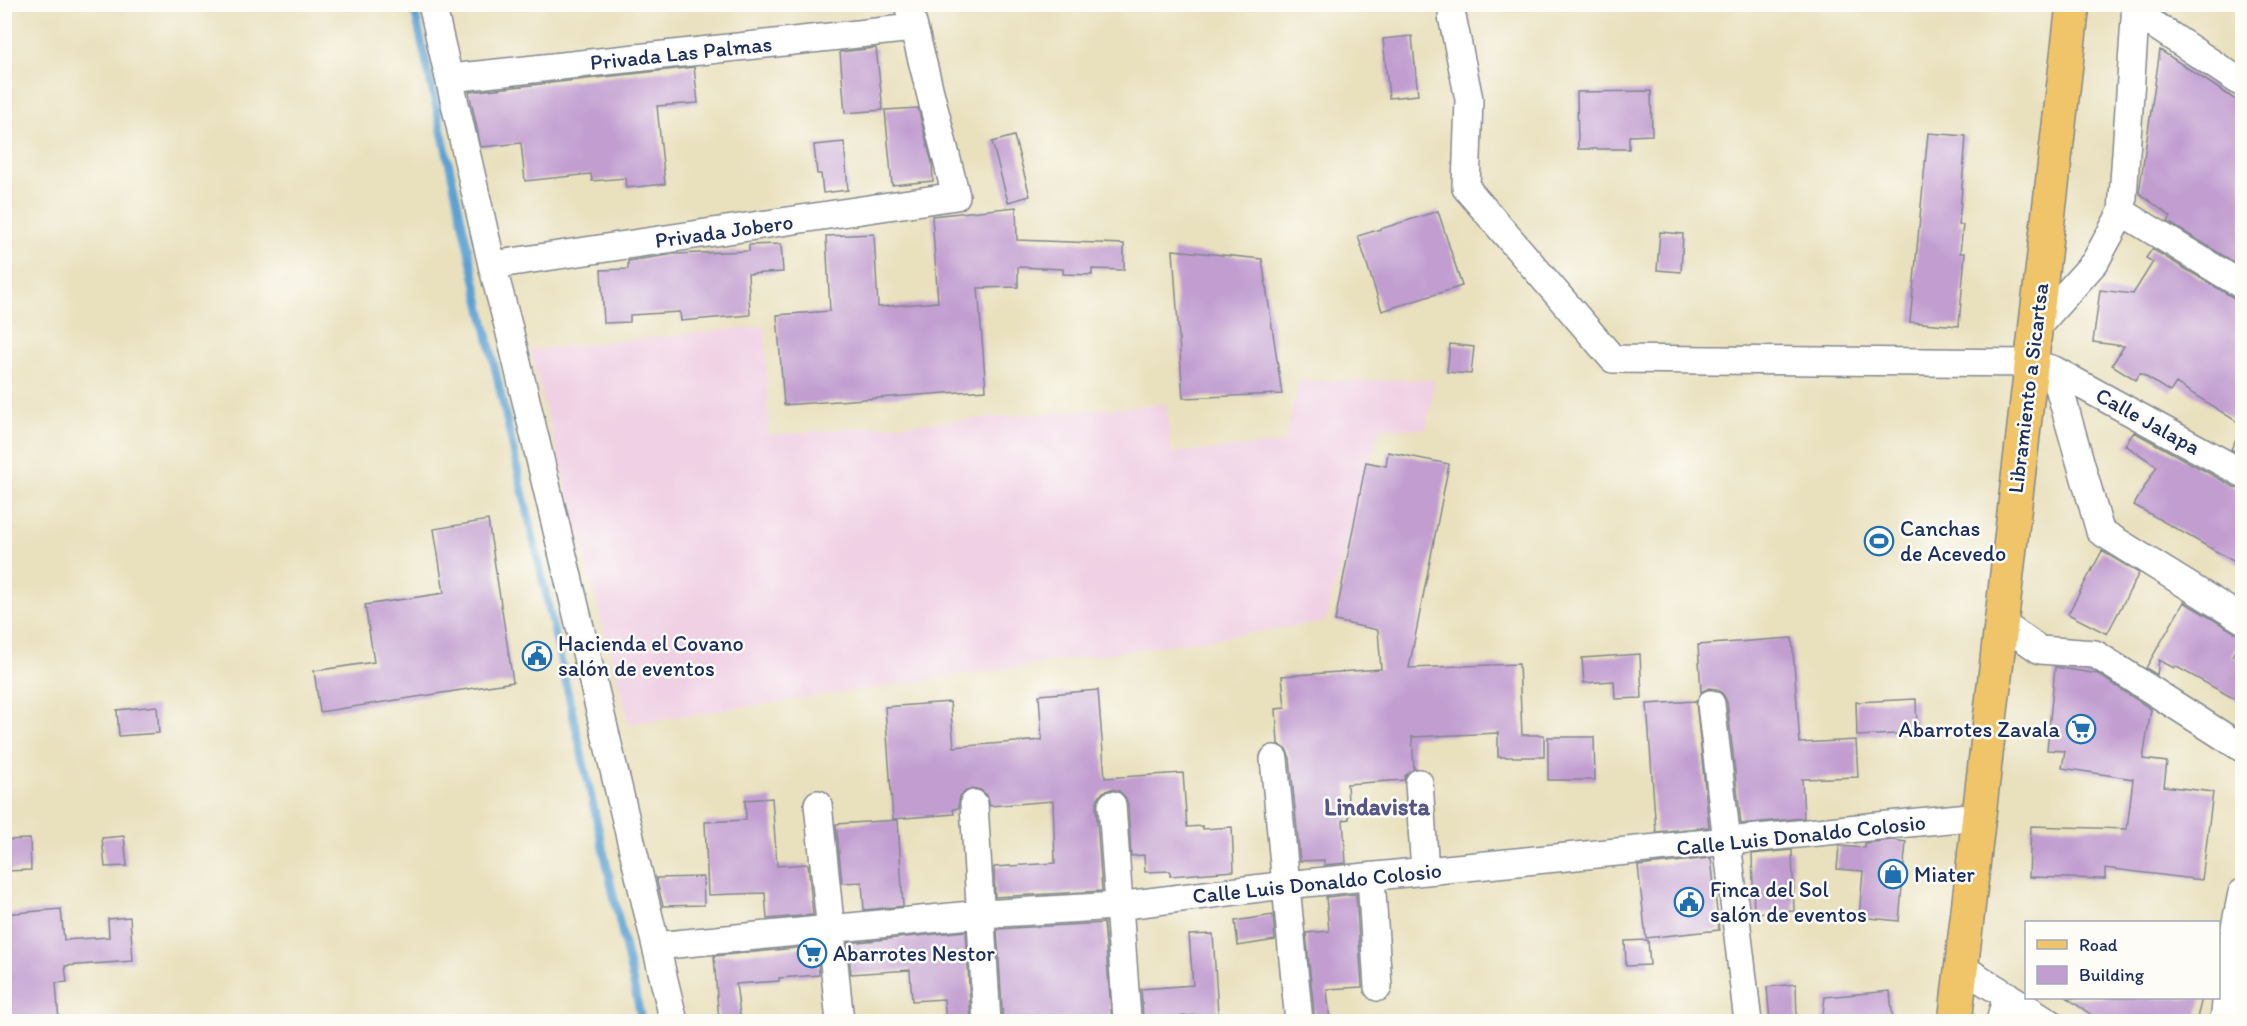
<svg xmlns="http://www.w3.org/2000/svg" width="2247" height="1026" font-family="Itim,sans-serif">
<style>
.built{fill:#f0d0e4}
.lines{fill:none;stroke-linecap:round;stroke-linejoin:round}
.stream{stroke:#5ca1d2;stroke-width:8}
.building{fill:#c19dd0}
.minor-casing{stroke:#82888e;stroke-width:30}
.primary-casing{stroke:#82888e;stroke-width:36}
.minor{stroke:#fff;stroke-width:27}
.primary{stroke:#f0c469;stroke-width:33}
.labels{text-anchor:middle;dominant-baseline:central;stroke-width:5;stroke-linejoin:round;paint-order:stroke}
.street-label{font-size:22px;fill:#1b2f5e;stroke:#fdfcf7}
.poi-label{font-size:22px;fill:#1b2f5e;stroke:#fdfcf7;text-anchor:start}
.neighbourhood-label{font-size:24px;font-weight:bold;fill:#555686;stroke:#fdfcf7}
</style>
<rect width="100%" height="100%" fill="#fdfcf7"/>
<filter id="ink" filterUnits="userSpaceOnUse"><feTurbulence type="fractalNoise" baseFrequency=".0167" numOctaves="2"/><feDisplacementMap in="SourceGraphic" scale="12" xChannelSelector="R" yChannelSelector="G"/><feConvolveMatrix kernelMatrix="1 2 1 2 8 2 1 2 1" color-interpolation-filters="sRGB"/></filter>
<filter id="wash" filterUnits="userSpaceOnUse"><feTurbulence type="fractalNoise" baseFrequency=".008" numOctaves="4" result="noise"/><feDisplacementMap in="SourceGraphic" scale="24" xChannelSelector="R" yChannelSelector="G"/><feGaussianBlur stdDeviation="1.35" result="paint"/><feColorMatrix in="noise" values="0 0 0 0 0 0 0 0 0 0 0 0 0 0 0 0 0 1.4 0 .05"/><feComposite in="paint" operator="in"/></filter>
<g filter="url(#wash)">
<rect width="100%" height="100%" fill="#e9e0bd"/>
<path class="built" d="M765,326L769,435L1166,404L1172,453L1284,443L1299,381L1435,380L1426,429L1380,428L1325,622L629,724L530,350Z"/>
<g class="lines">
<path class="stream" d="M413,4L642,1022"/>
</g>
<g id="blocks">
<path class="building" d="M1412,36L1418,95L1389,98L1383,39Z
M876,48L883,110L845,113L840,52Z
M2160,50L2242,104V267L2168,222L2171,217L2139,193Z
M694,67L698,103L657,106L665,184L626,188L625,178L592,181L591,174L525,181L521,143L481,147L469,92Z
M1651,91L1652,135L1629,136V149H1578L1577,92Z
M918,108L932,163L933,181L892,185L885,110Z
M1928,133L1966,136L1959,225H1963L1960,253H1965L1959,326L1910,322Z
M1014,136L1030,196L1008,202L992,142Z
M844,142L848,190L823,193L821,174H817L814,145Z
M1016,207L1017,240L1124,244V270L1092,269V275L1063,274V269L1018,267V287L978,288L986,390L784,405L777,315L830,311L826,236L874,234L878,307L938,302L932,216Z
M1438,211L1462,286L1382,311L1358,236Z
M1660,232L1683,234L1681,272L1657,270Z
M781,244L783,272L748,274L750,315L681,321L680,312L630,315V322L604,323L601,270L628,269V261L675,254L749,251V245Z
M2152,249L2234,298L2242,301V425L2176,383L2170,392L2140,373L2136,380L2112,365L2124,346L2093,342L2100,290L2133,294L2153,262L2146,258Z
M1173,250L1262,259L1282,394L1183,398Z
M1450,344L1474,347L1471,374L1447,372Z
M2242,429V455L2231,449Z
M2134,432L2234,487L2242,489V566L2134,505L2157,466L2125,445Z
M1388,452L1449,464L1409,668L1519,664L1522,735H1544V757H1498V733L1412,737L1414,769L1405,776L1404,780L1347,784L1349,819L1343,820L1346,863L1324,865V860L1300,861L1290,758L1286,749L1278,744L1276,709L1285,708L1282,676L1381,669L1378,630L1335,621L1366,462L1386,466Z
M488,520L513,682L320,712L314,671L374,662L365,605L444,593L434,529Z
M2102,551L2139,573L2107,634L2068,614Z
M2184,602L2234,632L2242,635V638L2232,656L2242,662V703L2175,666L2174,668L2159,660L2157,675L2146,668Z
M1792,638L1800,743L1856,740L1858,777L1802,779L1804,818L1741,824L1727,702L1723,694L1717,689L1709,688L1701,692L1698,645Z
M1640,654L1642,698L1615,699L1614,681L1584,683L1582,658Z
M2055,667L2098,674L2151,709L2143,759L2167,762L2164,786L2213,792L2202,880L2105,868V879L2029,877L2031,826L2127,829L2133,779L2062,768L2065,751L2047,750Z
M1098,690L1105,778L1183,773L1187,827L1203,826V829L1232,827L1234,871L1170,876V871L1145,872L1144,855L1131,856L1128,804L1125,797L1119,791L1111,789L1103,792L1098,798L1096,806L1102,891L995,897L994,867L1055,863L1053,801L990,806L987,795L980,790L972,788L966,791L960,796L958,808L953,809L954,814L893,819L885,707L950,702L954,747L1042,740L1039,695Z
M1916,699L1917,733L1857,736L1856,702Z
M1696,701L1709,827L1656,832L1647,704Z
M157,706L159,733L119,736L117,710Z
M1548,737H1594L1595,780H1548Z
M772,798L777,866L808,864L813,915L767,919L765,893L708,895L705,822L746,820L745,800Z
M898,820L903,906L864,910L862,882L842,883L836,824Z
M124,836L127,866L105,867L102,838Z
M30,839L31,870L4,871V840Z
M1892,840L1906,842L1899,921L1859,917L1863,871L1837,869L1839,846L1865,848V843Z
M1792,850L1794,911L1754,913L1752,854Z
M1711,858L1719,930L1646,938L1638,866Z
M703,877L704,905L663,906L656,878Z
M1356,894L1362,987L1327,989L1330,1022H1315L1306,933L1329,931L1326,897Z
M61,909L64,940L109,937L108,919L130,917L133,961L65,966L67,982L56,983L59,1022H4V914Z
M1273,915L1275,940L1238,946L1235,921Z
M1104,923L1112,1022H1003L997,929Z
M966,931L971,1022H946L944,999L912,1001L910,970L851,974L848,943Z
M1213,934L1218,1014L1143,1019L1141,989L1193,985L1189,935Z
M1648,940L1650,965L1626,966L1625,941Z
M817,946L819,975L779,978V981L736,984L741,1022H719L714,956Z
M1796,984L1797,1022H1770L1767,987Z
M1890,991L1893,1022H1822L1825,997Z
M2067,998H2202L2196,1022H2102Z"/>
</g>
</g>
<g filter="url(#ink)">
<use href="#blocks" fill-opacity="0" stroke="#82888e" stroke-width="1.5"/>
<g class="lines">
<g class="minor-casing">
<path id="minor" d="M432,4L492,265L509,329L674,1022
M2135,12L2242,83
M1452,16L1469,99L1466,188L1613,359L2031,363L2054,370L2242,473
M450,78L913,28
M2122,212L2242,285
M492,265L956,196L908,4
M2034,330L2095,262L2122,212L2136,4
M2054,370L2100,531L2242,619
M2001,623L2040,650L2095,654L2242,748
M1711,704L1748,1022
M1274,759L1299,1022
M1419,783L1425,871
M818,804L840,1022
M974,804L987,1022
M1112,805L1127,1019
M1371,877L1378,987
M656,946L981,914L1117,906L1285,885L1979,816
M1961,967L2049,1022
M2000,1022L2007,995
M2224,1022L2233,937L2242,893"/>
</g>
<g class="primary-casing">
<path id="primary" d="M1955,1022L2073,4"/>
</g>
<use href="#minor" class="minor"/>
<use href="#primary" class="primary"/>
</g>
</g>
<defs>
<g id="stadium-ring" transform="scale(1.5)"><circle r="9.5" fill="#fdfcf7" stroke="#1f6fb2" stroke-width="1.5"/><path d="M0-5a6.5 5 0 1 0 0 10a6.5 5 0 1 0 0-10ZM-3.5-1.8h7v3.6h-7Z" fill="#1f6fb2"/></g>
<g id="civic-ring" transform="scale(1.5)"><circle r="9.5" fill="#fdfcf7" stroke="#1f6fb2" stroke-width="1.5"/><path d="M-.6-6.5H3V-4.5H.6V-3L4-1V1h2V6H-6V1h2V-1L-.6-3ZM-1.2 2.5V6h2.4V2.5Z" fill="#1f6fb2"/></g>
<g id="supermarket-ring" transform="scale(1.5)"><circle r="9.5" fill="#fdfcf7" stroke="#1f6fb2" stroke-width="1.5"/><path d="M-6-5.5h2.5l.6 2H6L4.5 2H-2.5L-4.4-4H-6ZM-1.5 3.2a1.3 1.3 0 1 0 .1 0ZM3 3.2a1.3 1.3 0 1 0 .1 0Z" fill="#1f6fb2"/></g>
<g id="shop-ring" transform="scale(1.5)"><circle r="9.5" fill="#fdfcf7" stroke="#1f6fb2" stroke-width="1.5"/><path d="M-5-2.5h2.3a2.7 3.5 0 0 1 5.4 0H5L5.5 6h-11ZM-1.5-2.5h3a1.5 2.3 0 0 0-3 0Z" fill="#1f6fb2"/></g>
</defs>
<g fill-rule="evenodd">
<use href="#stadium-ring" x="1879" y="541"/>
<use href="#civic-ring" x="537" y="656"/>
<use href="#supermarket-ring" x="2081" y="729"/>
<use href="#shop-ring" x="1893" y="874"/>
<use href="#civic-ring" x="1689" y="902"/>
<use href="#supermarket-ring" x="812" y="953"/>
</g>
<g class="labels">
<g class="street-label">
<text transform="translate(681 53) rotate(-6)">Privada Las Palmas</text>
<text transform="translate(724 231) rotate(-8)">Privada Jobero</text>
<text transform="translate(2028 388) rotate(-83)">Libramiento a Sicartsa</text>
<text transform="translate(2148 421) rotate(29)">Calle Jalapa</text>
<text transform="translate(1801 835) rotate(-6)">Calle Luis Donaldo Colosio</text>
<text transform="translate(1317 883) rotate(-6)">Calle Luis Donaldo Colosio</text>
</g>
<g class="poi-label">
<text x="1900" y="528">Canchas<tspan x="1900" dy="25">de Acevedo</tspan></text>
<text x="558" y="643">Hacienda el Covano<tspan x="558" dy="25">salón de eventos</tspan></text>
<text x="2060" y="729" text-anchor="end">Abarrotes Zavala</text>
<text x="1914" y="874">Miater</text>
<text x="1710" y="889">Finca del Sol<tspan x="1710" dy="25">salón de eventos</tspan></text>
<text x="833" y="953">Abarrotes Nestor</text>
</g>
<g class="neighbourhood-label">
<text x="1377" y="806">Lindavista</text>
</g>
</g>
<rect width="2247" height="1026" fill="none" stroke="#fdfcf7" stroke-width="24"/>
<rect x="2025" y="921" width="195" height="78" fill="#fdfcf7" stroke="#a3aaba" stroke-width="1.5"/>
<rect x="2037" y="940" width="30" height="9" fill="#f0c469" stroke="#a3aaba" stroke-width="1.5"/>
<text x="2079" y="951" font-size="18" fill="#1b2f5e">Road</text>
<rect x="2037" y="966" width="30" height="18" fill="#c19dd0" stroke="#a3aaba" stroke-width="1.5"/>
<text x="2079" y="981" font-size="18" fill="#1b2f5e">Building</text>
</svg>
